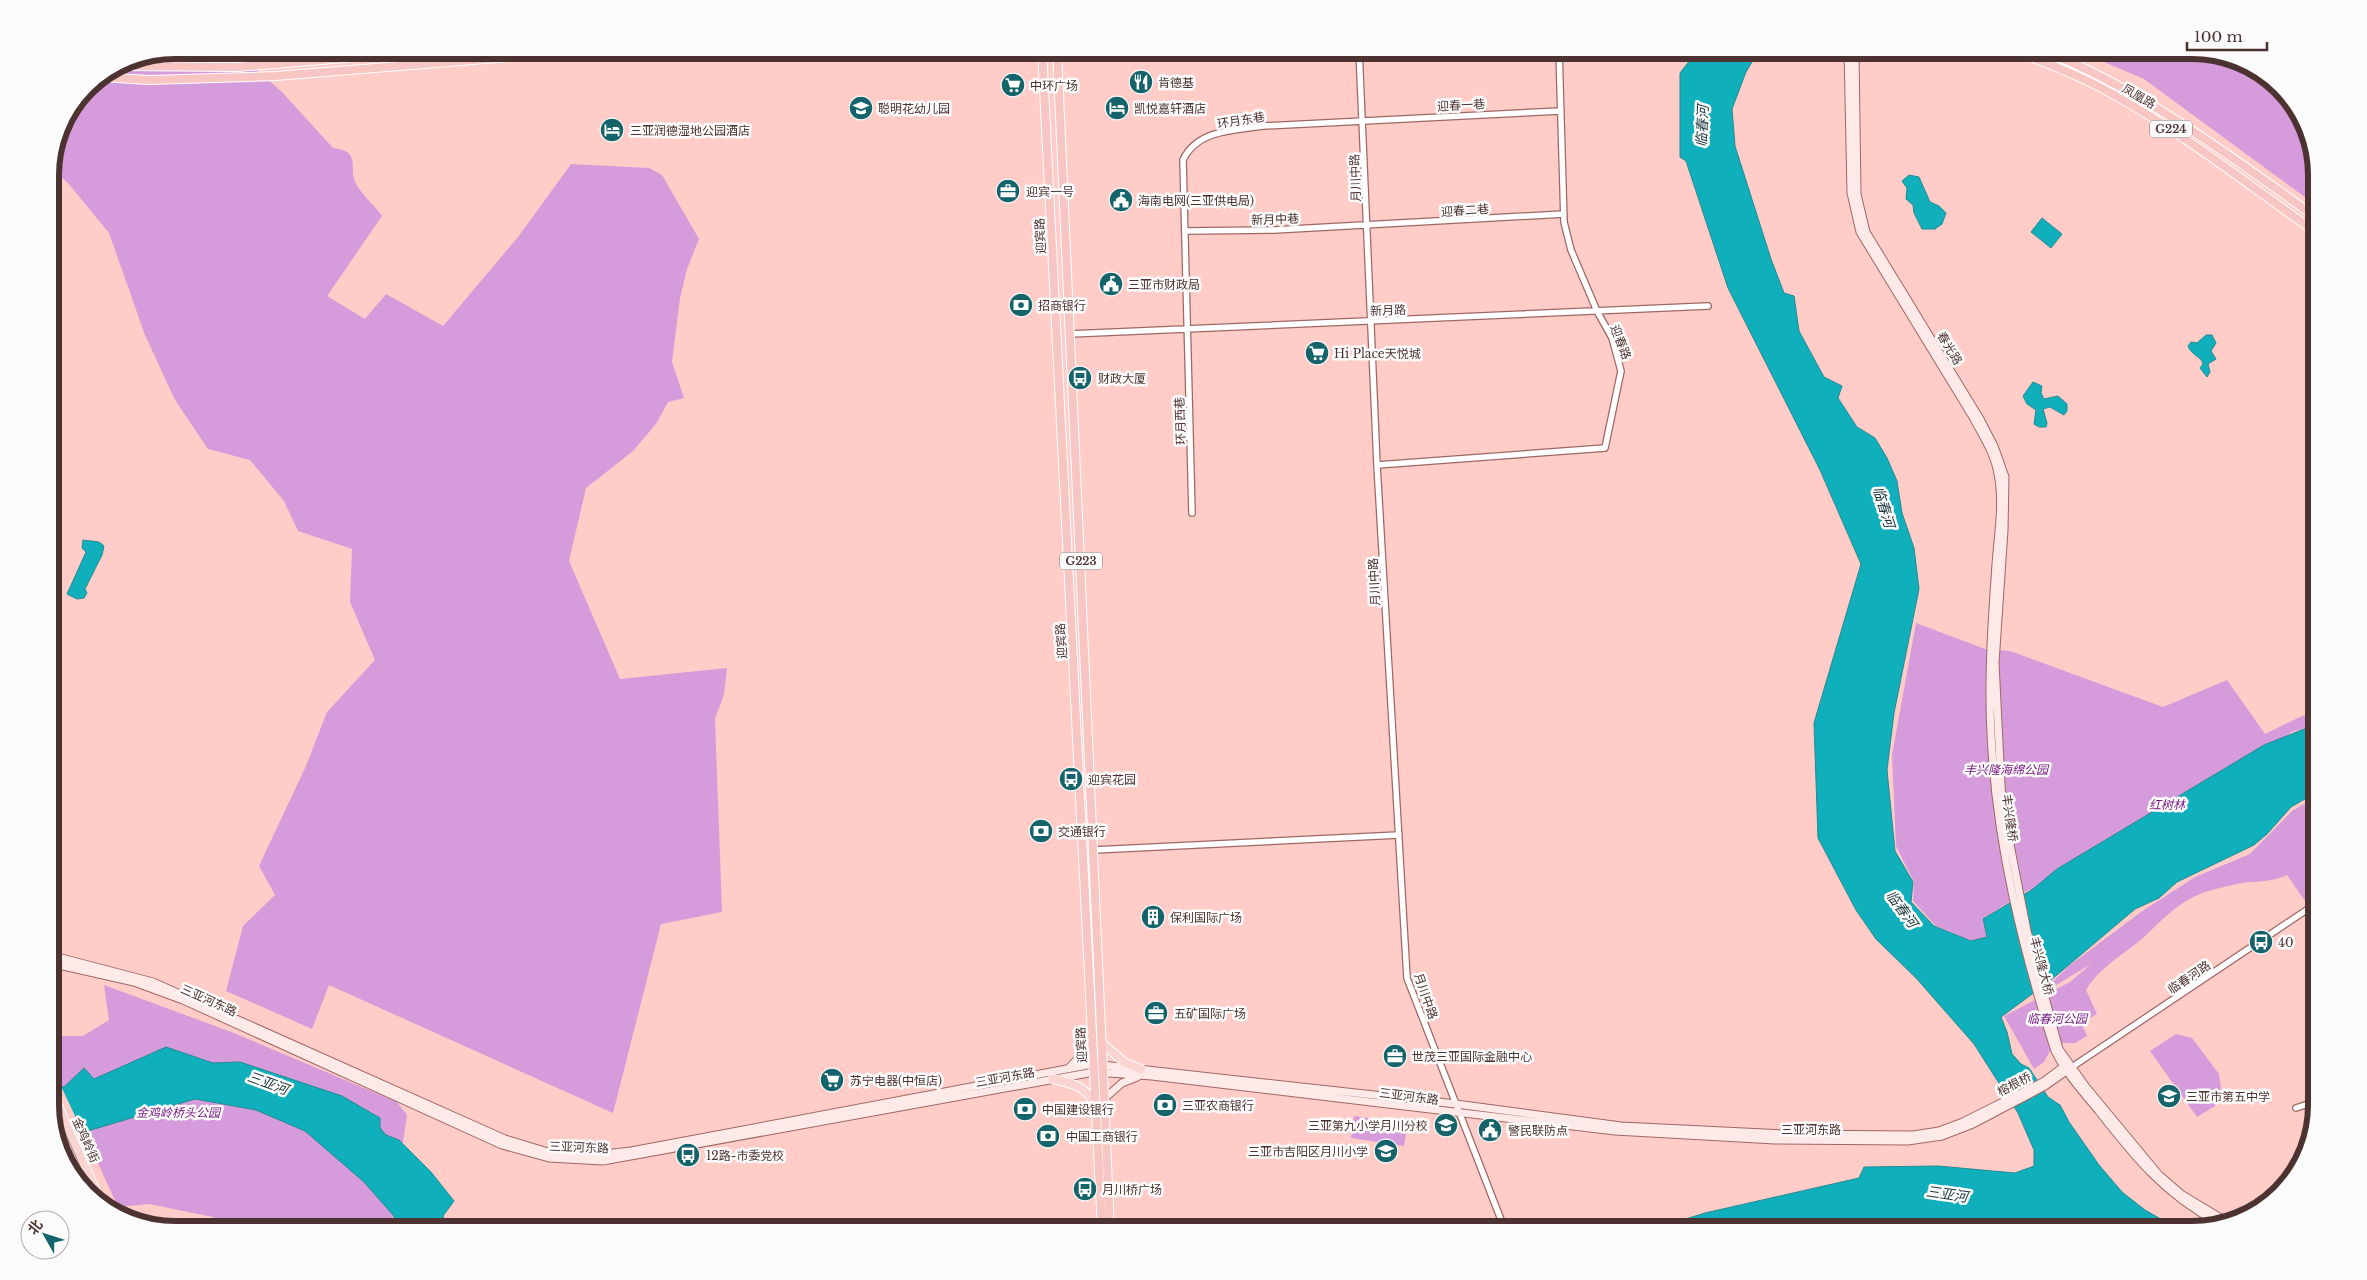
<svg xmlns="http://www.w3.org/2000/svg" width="2367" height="1280" font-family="'Libre Baskerville','Noto Sans SC',serif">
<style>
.green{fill:#d59bda}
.water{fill:#10afbc;stroke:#228a92}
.pier{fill:#ffccc8}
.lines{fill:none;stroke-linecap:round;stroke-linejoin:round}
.tertiary-casing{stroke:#9f6763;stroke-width:8}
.secondary-casing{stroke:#9f6763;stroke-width:9}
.primary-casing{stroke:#fff;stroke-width:10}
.trunk-casing{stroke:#fff;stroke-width:10}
.tertiary{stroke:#fff;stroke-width:5.5}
.secondary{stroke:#fdeae8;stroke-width:7}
.primary{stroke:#fad4d1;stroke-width:8}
.trunk{stroke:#f8c6c2;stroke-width:8}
.tram{stroke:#9f7a77;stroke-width:1}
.labels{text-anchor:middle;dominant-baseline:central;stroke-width:5;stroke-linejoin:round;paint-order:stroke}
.shield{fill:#fbfbfb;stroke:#806f6e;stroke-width:1}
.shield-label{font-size:11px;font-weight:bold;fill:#4c3331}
.poi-label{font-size:12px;fill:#4c3331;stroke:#fbfbfb;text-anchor:start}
.street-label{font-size:12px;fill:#4c3331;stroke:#fbfbfb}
.park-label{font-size:12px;font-style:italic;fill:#75177f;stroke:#fbfbfb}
.water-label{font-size:14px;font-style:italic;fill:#1b383b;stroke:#fbfbfb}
.rim{fill:none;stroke:#4c3331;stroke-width:6}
</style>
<rect width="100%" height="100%" fill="#ffccc8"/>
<path class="green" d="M175,50H234L282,92L333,148C361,151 349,166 355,182C360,193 375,206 382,216L327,296L365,319L386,294L443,326L518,237L571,164L649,168L662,175L699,239L687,269L680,298L672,362L684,398L668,402L656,424L633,451L586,488L569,561L620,679L727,668L724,694L715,719L722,912L661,924L613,1113L329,985L312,1029L226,991L243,926L275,895L259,866L306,766L327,712L375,660L350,602L352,549L298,531L284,501L250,460L208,449L175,400L145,335L109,233L68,183L50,168C58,119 81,83 126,60C140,53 160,53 175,50Z
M2076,50H2192L2248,63L2296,106L2317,167V206L2144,79Z
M1916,623L1985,649L2010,651L2163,707L2227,680L2265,734L2302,716L2317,712V725L2292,732L2038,926L2030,889L1982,919L1987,937L1972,941L1936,926L1913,901L1914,882L1896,846L1892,755Z
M2317,801V897L2305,901L2287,875C2273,882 2257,881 2242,883C2231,885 2219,888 2208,891C2180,900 2163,919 2143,938C2123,955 2100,967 2086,990L2097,1014L2081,1023L2087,1036L2075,1043H2048L2051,1049L2044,1062L2034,1069L2004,1016L2070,982L2091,964L2053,987L2050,984L2070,965L2141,912L2195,877L2250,854L2292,811L2304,804Z
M104,985L234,1033L397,1102L407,1115L392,1216L399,1230H219L213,1217L149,1204L118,1207L50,1059V1036H83L109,1020Z
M2176,1034L2192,1038L2219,1074L2221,1089L2215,1106L2197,1117L2150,1051Z
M1354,1116L1408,1123L1404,1146L1351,1138Z"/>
<path class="water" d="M1698,50H1759L1746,72L1732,109L1735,146L1771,259L1784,293L1794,296L1799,331L1824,377L1842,386L1838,398L1857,427L1875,438L1887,458L1897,481L1902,513L1914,548L1919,589L1894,713L1887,770L1895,851L1913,882L1911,902L1934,926L1971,941L1987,937L1983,919L2033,889L2057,869L2264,745L2317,724V796L2303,800L2291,807L2267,834L2254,845L2177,882L2159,898L2135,909L2051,980L2001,1017L2007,1032L2012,1054L2021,1064L2029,1068L2048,1097L2060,1105L2069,1122L2099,1165L2122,1192L2145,1210L2180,1230H1650L1705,1213L1859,1178L1864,1167L1938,1166L2015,1173L2034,1166V1150L2018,1113L1974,1044L1917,979L1876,939L1856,910L1818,838L1814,723L1861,564L1820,470L1728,288L1686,161L1680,157V73Z
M1909,175L1919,177L1930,202L1939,206L1946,213L1942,224L1935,229H1922L1914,213L1913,205L1906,199L1907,188L1902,181Z
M2042,218L2062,234L2051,248L2031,232Z
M2206,335H2212L2216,343L2211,351L2216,359L2208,364L2210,372L2207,377L2200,368L2203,364C2202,357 2191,355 2188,346L2191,342L2197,343Z
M2033,382L2042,386L2041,393L2044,399L2058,396L2067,404V411L2064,415L2050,407L2043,409L2047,423L2046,427H2039L2034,424L2036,410L2027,404L2023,396Z
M83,540L99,542L104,546L102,555L85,589L87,593L84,598L77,599L67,594L86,552L82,548Z
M166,1047L213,1063L240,1062L342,1096L380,1118V1128L386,1135L399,1140L431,1172L454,1201L443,1216L445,1230H400L393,1215L364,1182L305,1131L256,1110L195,1099L81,1133L73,1176L50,1113L58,1086L64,1087L84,1068L94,1079Z"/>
<path class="pier" d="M57,1084H60L84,1135L81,1170L75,1178L71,1174L50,1113V1086Z"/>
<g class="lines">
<g class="tertiary-casing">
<path id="tertiary" d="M349,50L350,58
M1359,50L1377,465L1407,978L1505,1230
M1185,231L1274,230L1564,214
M1070,334L1708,306
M1377,465L1605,448L1621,371L1612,338L1597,311L1571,250L1564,222L1559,50
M1192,513L1183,160C1197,130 1234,130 1263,126L1561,111
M1094,850L1399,835
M2072,1067L2317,903
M2296,1108L2317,1101"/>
</g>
<g class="secondary-casing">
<path id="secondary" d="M1848,50L1851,193L1860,232L1974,419C1983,436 1995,454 1998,474C2004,502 1998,536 1996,564C1992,621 1988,677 1991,734C1996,842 2022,948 2055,1051C2066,1073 2082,1091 2098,1110C2134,1156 2165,1195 2217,1222
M1855,50L1857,194L1866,232L1980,419L1994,446L2005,477L2004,530L1995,663L2002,804L2027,931L2059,1049L2086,1087L2159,1175L2181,1194L2224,1220
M50,955L153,982L505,1139L548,1152L594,1155L631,1151L1093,1064L1456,1104L1621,1126L1784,1134L1913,1135L1939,1131L1963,1122L2043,1082L2063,1067H2072
M50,963L134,982L183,1000L502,1145L549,1158L603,1161L1094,1072L1152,1076L1615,1131L1775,1140L1908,1141L1942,1136L1973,1124L2045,1086L2072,1067
M1069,1068L1082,1054L1091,1031
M1105,1098L1122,1083L1137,1077"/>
</g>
<g class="primary-casing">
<path id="primary" d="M1102,1043L1124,1062L1141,1069
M1053,1079C1072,1083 1085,1086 1095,1104
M50,1088L100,1200
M58,1136L78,1180"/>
</g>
<g class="trunk-casing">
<path id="trunk" d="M1042,50L1102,1230
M1057,50L1110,1230
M2012,50C2048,63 2084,77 2116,96C2187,136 2250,186 2317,233
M2043,50C2144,91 2229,155 2317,218
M118,66L238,67L437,50
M101,77L149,80L276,76L595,50"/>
</g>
<use href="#tertiary" class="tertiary"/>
<use href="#secondary" class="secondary"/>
<use href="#primary" class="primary"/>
<use href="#trunk" class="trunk"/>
<path class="tram" d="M50,1099L92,1193"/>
</g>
<defs>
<g id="restaurant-disc" transform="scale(1.25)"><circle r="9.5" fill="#15646b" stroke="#fbfbfb"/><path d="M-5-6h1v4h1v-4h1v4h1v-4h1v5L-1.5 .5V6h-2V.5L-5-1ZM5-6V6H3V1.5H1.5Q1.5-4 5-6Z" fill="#fff"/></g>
<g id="supermarket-disc" transform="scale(1.25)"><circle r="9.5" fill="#15646b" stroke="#fbfbfb"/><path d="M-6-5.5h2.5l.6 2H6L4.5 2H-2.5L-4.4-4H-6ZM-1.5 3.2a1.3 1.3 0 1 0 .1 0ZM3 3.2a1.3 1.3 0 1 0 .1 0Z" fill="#fff"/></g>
<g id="school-disc" transform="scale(1.25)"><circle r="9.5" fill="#15646b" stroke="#fbfbfb"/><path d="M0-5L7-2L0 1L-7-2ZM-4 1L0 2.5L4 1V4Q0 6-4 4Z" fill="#fff"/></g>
<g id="hotel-disc" transform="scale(1.25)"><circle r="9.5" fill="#15646b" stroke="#fbfbfb"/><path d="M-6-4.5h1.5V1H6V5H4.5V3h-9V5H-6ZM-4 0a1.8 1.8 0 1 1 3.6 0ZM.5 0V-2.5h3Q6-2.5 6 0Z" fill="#fff"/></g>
<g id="office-disc" transform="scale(1.25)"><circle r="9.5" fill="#15646b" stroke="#fbfbfb"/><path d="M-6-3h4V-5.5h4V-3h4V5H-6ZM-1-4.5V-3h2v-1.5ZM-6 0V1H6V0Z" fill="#fff"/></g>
<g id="civic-disc" transform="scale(1.25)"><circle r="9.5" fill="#15646b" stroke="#fbfbfb"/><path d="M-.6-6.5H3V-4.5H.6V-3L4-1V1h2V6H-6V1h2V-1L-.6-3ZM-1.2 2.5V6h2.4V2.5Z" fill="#fff"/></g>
<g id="bank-disc" transform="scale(1.25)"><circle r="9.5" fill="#15646b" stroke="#fbfbfb"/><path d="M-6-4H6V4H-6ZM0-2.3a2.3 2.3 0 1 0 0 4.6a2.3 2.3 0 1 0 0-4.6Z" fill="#fff"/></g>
<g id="bus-disc" transform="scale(1.25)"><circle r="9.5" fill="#15646b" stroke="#fbfbfb"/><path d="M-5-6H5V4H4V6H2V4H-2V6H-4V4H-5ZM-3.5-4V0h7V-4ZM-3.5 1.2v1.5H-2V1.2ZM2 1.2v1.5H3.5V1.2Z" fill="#fff"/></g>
<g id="building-disc" transform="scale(1.25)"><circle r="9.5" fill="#15646b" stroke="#fbfbfb"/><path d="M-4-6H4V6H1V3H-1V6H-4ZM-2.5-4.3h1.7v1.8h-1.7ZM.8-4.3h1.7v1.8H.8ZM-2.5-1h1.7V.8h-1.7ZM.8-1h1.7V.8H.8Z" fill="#fff"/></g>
</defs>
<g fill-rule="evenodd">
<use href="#restaurant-disc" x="1141" y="82"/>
<use href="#supermarket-disc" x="1013" y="85"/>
<use href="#school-disc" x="861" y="108"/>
<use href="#hotel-disc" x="1117" y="108"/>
<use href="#hotel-disc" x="612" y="130"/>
<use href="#office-disc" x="1008" y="191"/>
<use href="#civic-disc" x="1121" y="200"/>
<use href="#civic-disc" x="1111" y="284"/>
<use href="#bank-disc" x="1021" y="305"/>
<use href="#supermarket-disc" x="1317" y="353"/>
<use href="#bus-disc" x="1080" y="378"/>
<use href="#bus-disc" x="1071" y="779"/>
<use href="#bank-disc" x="1041" y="831"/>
<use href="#building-disc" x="1153" y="917"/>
<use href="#bus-disc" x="2261" y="942"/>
<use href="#office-disc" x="1156" y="1013"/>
<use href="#office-disc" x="1395" y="1056"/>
<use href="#supermarket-disc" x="832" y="1080"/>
<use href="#school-disc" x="2169" y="1096"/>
<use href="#bank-disc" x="1165" y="1105"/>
<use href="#bank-disc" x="1025" y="1109"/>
<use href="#school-disc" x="1446" y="1125"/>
<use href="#civic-disc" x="1490" y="1130"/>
<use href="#bank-disc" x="1048" y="1136"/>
<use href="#school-disc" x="1386" y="1151"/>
<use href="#bus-disc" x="688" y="1155"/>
<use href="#bus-disc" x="1085" y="1189"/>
</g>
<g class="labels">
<g class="shield">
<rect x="2150" y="120.5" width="42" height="17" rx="4"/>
<rect x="1060" y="552.5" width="42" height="17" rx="4"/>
</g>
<g class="shield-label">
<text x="2171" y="129">G224</text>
<text x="1081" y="561">G223</text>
</g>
<g class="poi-label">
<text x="1158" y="82">肯德基</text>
<text x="1030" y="85">中环广场</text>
<text x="878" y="108">聪明花幼儿园</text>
<text x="1134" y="108">凯悦嘉轩酒店</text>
<text x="630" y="130">三亚润德湿地公园酒店</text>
<text x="1026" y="191">迎宾一号</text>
<text x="1138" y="200">海南电网(三亚供电局)</text>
<text x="1128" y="284">三亚市财政局</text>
<text x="1038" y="305">招商银行</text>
<text x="1334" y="353">Hi Place天悦城</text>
<text x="1098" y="378">财政大厦</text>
<text x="1088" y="779">迎宾花园</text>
<text x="1058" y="831">交通银行</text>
<text x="1170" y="917">保利国际广场</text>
<text x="2278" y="942">40</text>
<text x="1174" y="1013">五矿国际广场</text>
<text x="1412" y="1056">世茂三亚国际金融中心</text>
<text x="850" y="1080">苏宁电器(中恒店)</text>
<text x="2186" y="1096">三亚市第五中学</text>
<text x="1182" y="1105">三亚农商银行</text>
<text x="1042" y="1109">中国建设银行</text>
<text x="1428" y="1125" text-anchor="end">三亚第九小学月川分校</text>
<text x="1508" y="1130">警民联防点</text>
<text x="1066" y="1136">中国工商银行</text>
<text x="1368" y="1151" text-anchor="end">三亚市吉阳区月川小学</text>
<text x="706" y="1155">12路-市委党校</text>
<text x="1102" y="1189">月川桥广场</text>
</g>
<g class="street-label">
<text transform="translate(2139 96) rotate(30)">凤凰路</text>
<text transform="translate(1461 105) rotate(-3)">迎春一巷</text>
<text transform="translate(1241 120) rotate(-9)">环月东巷</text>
<text transform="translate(1355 178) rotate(-92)">月川中路</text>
<text transform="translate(1465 210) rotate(-4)">迎春二巷</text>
<text transform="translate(1275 219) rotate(-2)">新月中巷</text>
<text transform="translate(1040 236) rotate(-93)">迎宾路</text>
<text transform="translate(1388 310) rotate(-2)">新月路</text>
<text transform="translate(1621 342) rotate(69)">迎春路</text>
<text transform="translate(1950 348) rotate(59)">春光路</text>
<text transform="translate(1180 421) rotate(-92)">环月西巷</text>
<text transform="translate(1374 582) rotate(-93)">月川中路</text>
<text transform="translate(1061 641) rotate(-94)">迎宾路</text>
<text transform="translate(2010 818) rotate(82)">丰兴隆桥</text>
<text transform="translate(2042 966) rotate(75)">丰兴隆大桥</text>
<text transform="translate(2189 977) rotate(-34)">临春河路</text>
<text transform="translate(1426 996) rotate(71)">月川中路</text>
<text transform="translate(209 1000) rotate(24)">三亚河东路</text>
<text transform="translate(1081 1045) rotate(-93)">迎宾路</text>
<text transform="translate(1005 1077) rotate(-10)">三亚河东路</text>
<text transform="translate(2014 1084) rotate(-28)">榕根桥</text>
<text transform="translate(1409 1096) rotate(7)">三亚河东路</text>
<text x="1811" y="1129">三亚河东路</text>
<text transform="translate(86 1140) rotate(66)">金鸡岭街</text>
<text transform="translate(579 1147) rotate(2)">三亚河东路</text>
</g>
<g class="park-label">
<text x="2006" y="769">丰兴隆海绵公园</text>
<text x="2167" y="804">红树林</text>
<text x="2057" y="1018">临春河公园</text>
<text x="178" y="1112">金鸡岭桥头公园</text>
</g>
<g class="water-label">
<text transform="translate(1702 126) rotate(-87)">临春河</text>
<text transform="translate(1884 507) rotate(73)">临春河</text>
<text transform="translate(1902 909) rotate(54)">临春河</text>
<text transform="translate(268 1083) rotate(20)">三亚河</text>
<text transform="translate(1947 1194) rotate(8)">三亚河</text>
</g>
</g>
<path d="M0 0H2367V1280H0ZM175 59H2192A116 116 0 0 1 2308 175V1105A116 116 0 0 1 2192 1221H175A116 116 0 0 1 59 1105V175A116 116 0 0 1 175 59Z" fill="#fbfbfb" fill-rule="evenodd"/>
<path class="rim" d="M175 59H2192A116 116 0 0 1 2308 175V1105A116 116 0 0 1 2192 1221H175A116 116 0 0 1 59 1105V175A116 116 0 0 1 175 59Z"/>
<g transform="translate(45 1235) rotate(309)"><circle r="24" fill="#fbfbfb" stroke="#b5abaa"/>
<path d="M0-4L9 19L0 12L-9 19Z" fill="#15646b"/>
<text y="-8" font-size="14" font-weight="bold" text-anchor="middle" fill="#4c3331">北</text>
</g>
<path d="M2187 42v8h80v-8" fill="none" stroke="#4c3331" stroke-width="2.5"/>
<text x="2194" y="42" font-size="15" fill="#4c3331" stroke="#fbfbfb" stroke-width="4" paint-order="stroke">100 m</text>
</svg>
